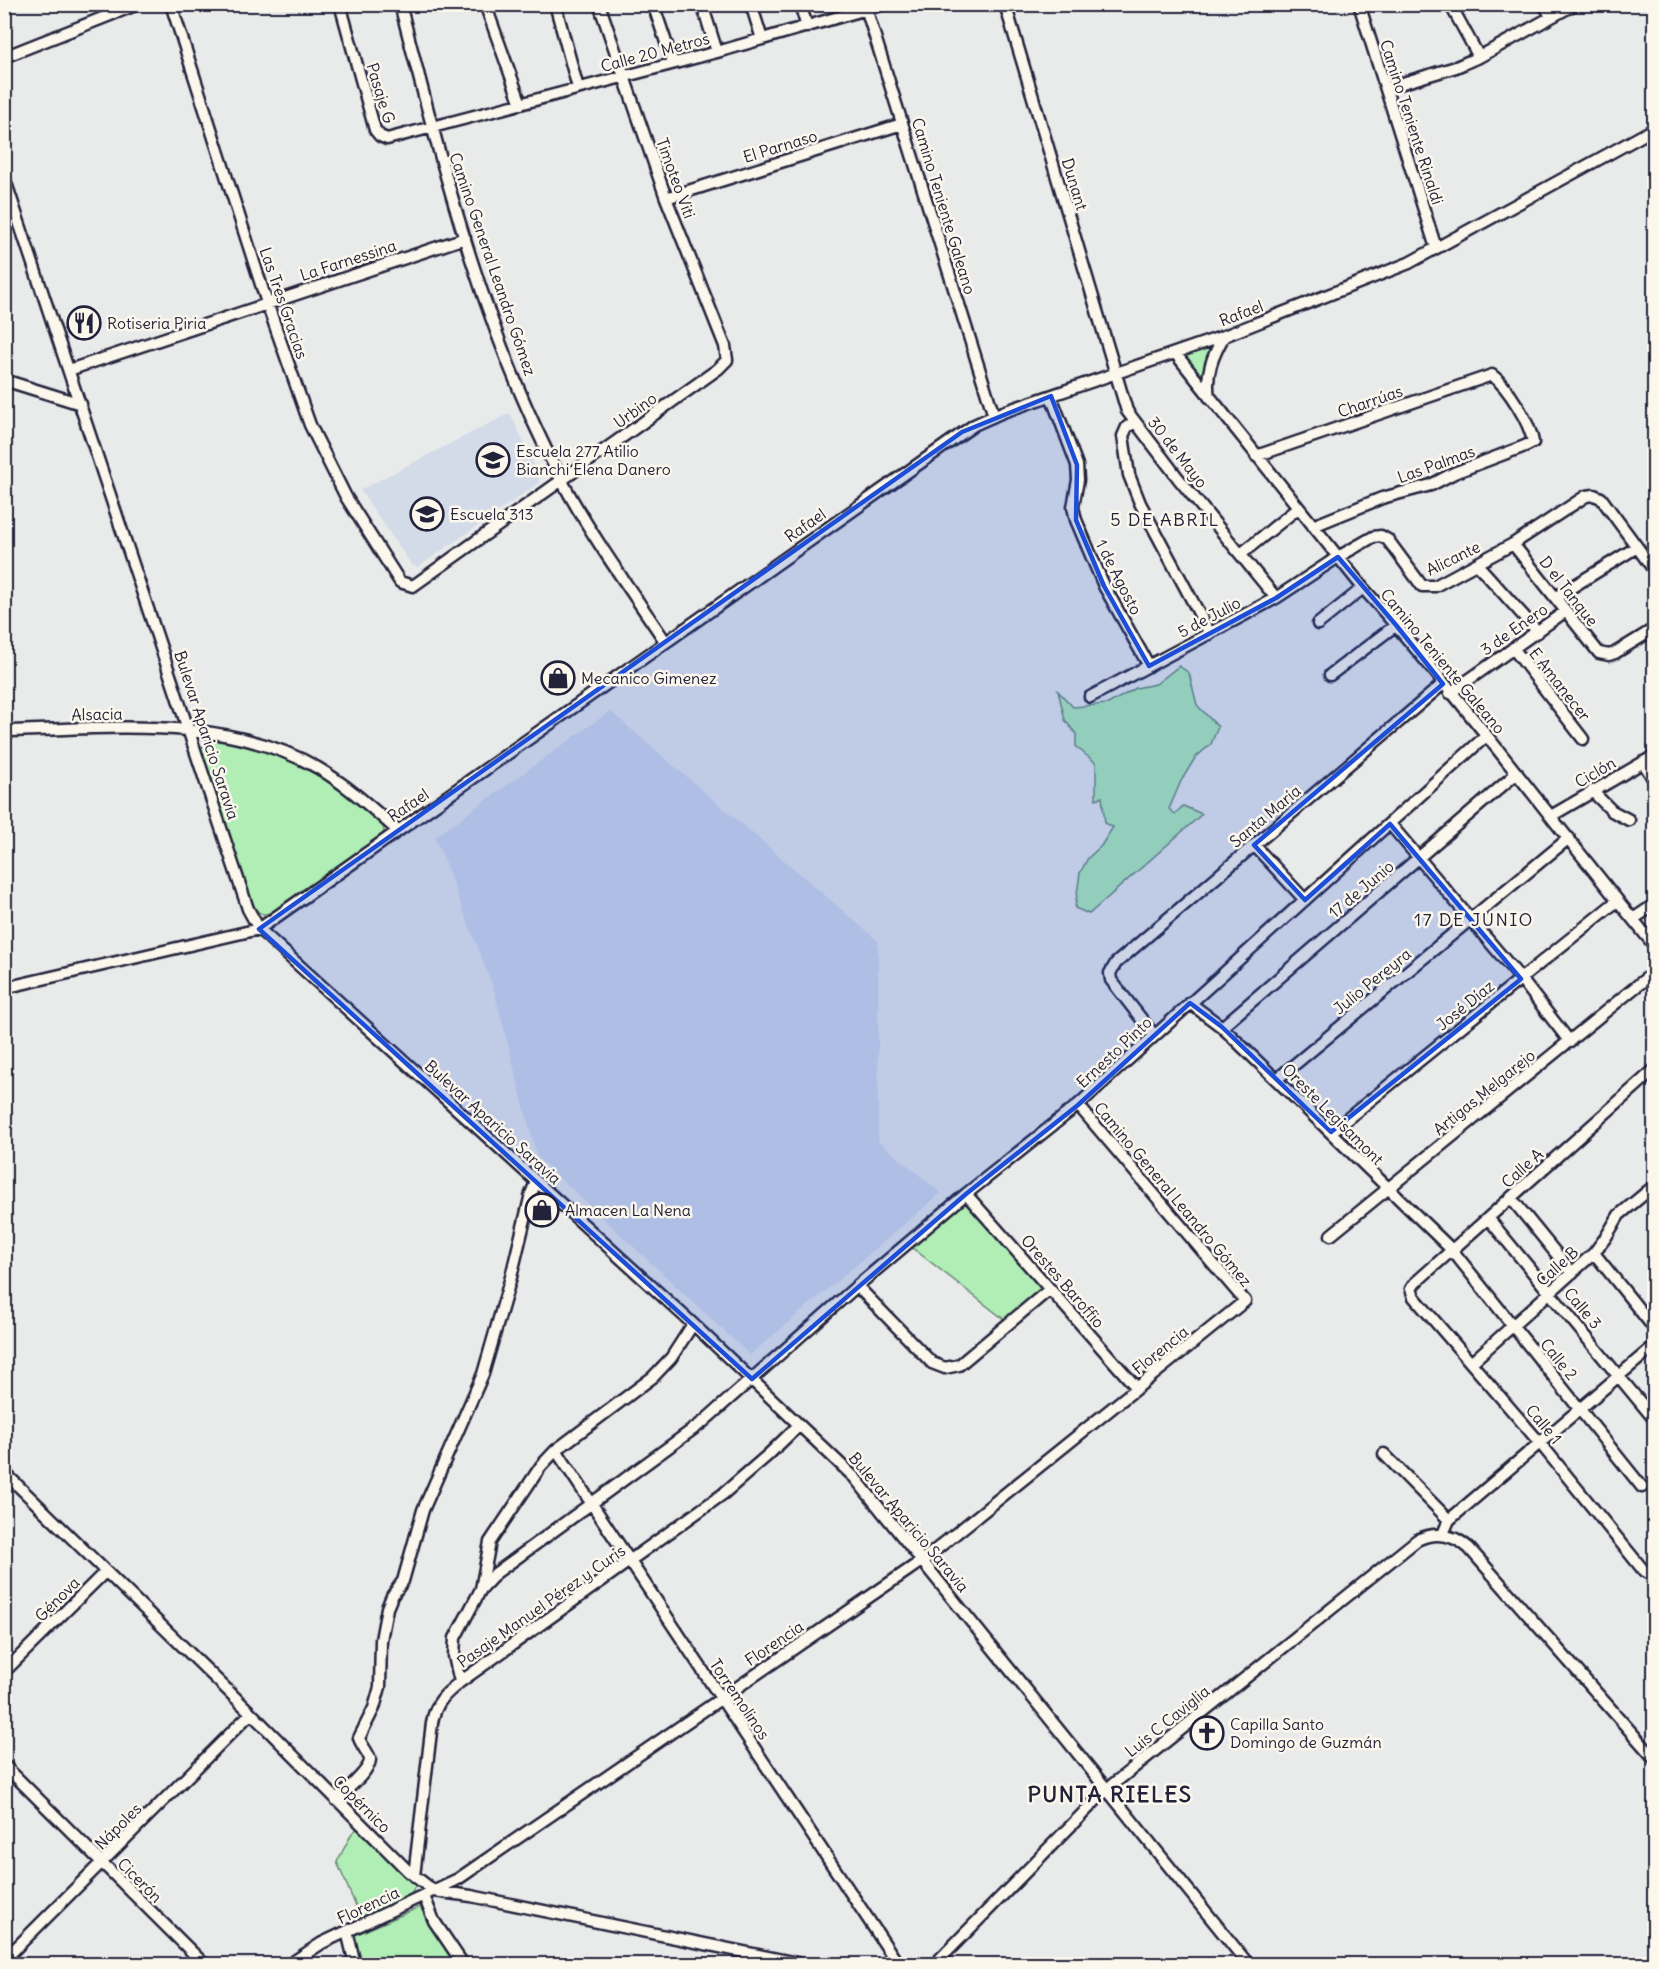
<svg xmlns="http://www.w3.org/2000/svg" width="1659" height="1969" font-family="Delius,sans-serif">
<style>
.built{fill:#d3dae8}
.green{fill:#b0eeb5;stroke:#698878;stroke-width:1.5}
.lines{fill:none;stroke-linecap:round;stroke-linejoin:round}
.minor-casing{stroke:#22223b;stroke-width:15}
.minor{stroke:#fbf7ec;stroke-width:10}
.marked{fill:#1d4ed8;fill-opacity:0.2;stroke:#1d4ed8;stroke-width:4.5;stroke-linejoin:round}
.labels{text-anchor:middle;dominant-baseline:central;stroke-width:5;stroke-linejoin:round;paint-order:stroke}
.street-label{font-size:16px;fill:#22223b;stroke:#fbf7ec}
.poi-label{font-size:16px;fill:#22223b;stroke:#fbf7ec;text-anchor:start}
.neighbourhood-label{font-size:18px;letter-spacing:1.5px;fill:#22223b;stroke:#fbf7ec}
.district-label{font-size:22px;font-weight:bold;letter-spacing:1.5px;fill:#22223b;stroke:#fbf7ec}
</style>
<rect width="100%" height="100%" fill="#e9eaea"/>
<filter id="ink" filterUnits="userSpaceOnUse"><feTurbulence type="fractalNoise" baseFrequency=".0167" numOctaves="2"/><feDisplacementMap in="SourceGraphic" scale="12" xChannelSelector="R" yChannelSelector="G"/><feConvolveMatrix kernelMatrix="1 2 1 2 8 2 1 2 1" color-interpolation-filters="sRGB"/></filter>
<g filter="url(#ink)">
<path class="built" d="M510,413L539,475V483L418,567L412,565L360,490Z
M610,711L878,941V1141L941,1193L750,1355L537,1157L494,990L435,837Z"/>
<path class="green" d="M1207,345L1211,348L1203,378H1200L1183,356L1185,353Z
M1179,666L1189,673L1197,705L1218,727L1211,744L1195,758L1181,781L1169,809L1175,814L1183,806L1202,814L1089,914L1075,908L1080,873L1088,858L1101,846L1113,827L1105,823L1102,797L1096,799V763L1076,747V734L1065,720L1058,691L1073,707L1108,704L1136,688L1156,684Z
M207,740C219,738 232,743 243,745C290,757 328,778 365,808C372,815 384,821 384,832L382,836L272,912C261,917 256,912 252,902L202,754L201,749Z
M965,1202L969,1203L1042,1286L1043,1289L1005,1320L910,1246Z
M358,1828L412,1878L415,1886L410,1897L361,1918L337,1862L352,1833Z
M420,1907L458,1964H363L355,1947V1935Z"/>
<g class="lines">
<g class="minor-casing">
<path id="minor" d="M171,4L267,303L310,425L346,497L400,582L413,586L718,369L727,360L725,346L666,198L599,4
M340,4L375,130L380,136L387,139L717,52L884,4
M400,4C442,165 484,334 562,481C592,537 630,589 665,641
M485,4L521,104
M555,4L578,88
M653,4L673,63
M702,4L717,52
M751,4L762,39
M800,4L807,27
M1005,4L1127,411L1178,478L1276,598
M1359,4L1436,248
M1450,4L1479,57
M1544,4L1551,17
M865,5L994,416
M4,57L138,4
M1386,88L1456,67L1479,57L1575,4
M4,177L248,909L259,929L693,1324L855,1478L1248,1964
M666,198L902,124
M1175,353L1363,588C1466,703 1556,827 1654,945
M69,370L465,238
M4,380L81,404
M1051,396L1077,465L1078,480L1073,507L1076,520L1104,586L1149,666
M1209,397C1205,374 1213,355 1224,336
M1135,422L1127,427L1123,436L1129,475L1140,503L1210,634
M1256,456L1492,375C1508,387 1530,423 1533,442L1525,446L1454,473L1431,485L1382,498L1313,526
M1513,544L1599,653L1609,655L1615,653L1654,629
M1241,554L1298,508
M1477,564L1538,632
M1556,597L1637,547
M1318,624L1363,588
M1513,648L1583,739
M1330,675L1396,625
M1450,693L1566,611
M1090,697L1276,598L1338,557L1373,537L1381,536L1388,540L1422,586H1435L1513,544L1586,496L1594,495L1601,498L1654,570
M4,731C108,729 224,714 318,768C347,785 372,808 397,830
M1643,762L1654,780
M1592,791L1612,811L1629,820
M1551,816L1654,756
M1390,824L1521,979L1570,1042
M1254,845L1305,900
M1633,919L1654,905
M4,988L259,929L974,425L1003,412L1224,336L1409,263L1654,129
M1190,1003L1222,1027L1452,1250L1642,1487
M1222,1027L1517,773
M1154,1035L1111,980L1110,973L1116,963L1443,684
M1654,1070L1415,1283L1411,1289L1414,1297L1540,1443L1644,1571L1654,1576
M1277,1079L1569,838
M1331,1132L1617,901
M966,1194L1137,1388
M1511,1198L1572,1273
M1488,1218L1654,1419
M1331,1235L1654,972
M1594,1253L1654,1328
M857,1286L932,1363L945,1368L959,1365L1050,1289
M1472,1362L1594,1253L1606,1237L1619,1215L1654,1186
M556,1450L898,1964
M1384,1454L1449,1520
M4,1472L251,1713L408,1871L434,1891L471,1896L802,1964
M1443,1534L1449,1520L1654,1346
M481,1589L496,1573L703,1422L857,1286L966,1194L1078,1105L1486,736
M4,1672L105,1572
M460,1682L454,1656L455,1638L481,1589L490,1542L541,1466L556,1450L653,1377L671,1358L693,1324
M4,1765L204,1964
M336,1800C344,1792 371,1770 370,1759C368,1752 361,1745 359,1738L374,1708L380,1687L381,1640L387,1608L392,1596L403,1581L423,1510L483,1374L511,1277L531,1194L536,1182
M414,1876L432,1723C435,1703 445,1694 460,1682L723,1494L768,1455L799,1425
M424,1896L434,1921L463,1964
M347,1931L355,1964
M4,1960L251,1713
M290,1964L322,1943L458,1879L923,1560L1245,1301L1078,1105
M935,1964L1107,1789L1417,1540C1436,1531 1453,1534 1469,1548L1654,1758"/>
</g>
<use href="#minor" class="minor"/>
</g>
</g>
<path class="marked" d="M1051,396L1077,465L1076,520L1104,586L1149,666L1276,598L1338,557L1396,625L1443,684L1254,845L1305,900L1390,824L1521,979L1331,1132L1222,1027L1190,1003L1078,1105L966,1194L752,1379L259,929L962,432Z"/>
<defs>
<g id="restaurant-ring" transform="scale(1.725)"><circle r="9.5" fill="#fbf7ec" stroke="#22223b" stroke-width="1.5"/><path d="M-5-6h1v4h1v-4h1v4h1v-4h1v5L-1.5 .5V6h-2V.5L-5-1ZM5-6V6H3V1.5H1.5Q1.5-4 5-6Z" fill="#22223b"/></g>
<g id="school-ring" transform="scale(1.725)"><circle r="9.5" fill="#fbf7ec" stroke="#22223b" stroke-width="1.5"/><path d="M0-5L7-2L0 1L-7-2ZM-4 1L0 2.5L4 1V4Q0 6-4 4Z" fill="#22223b"/></g>
<g id="shop-ring" transform="scale(1.725)"><circle r="9.5" fill="#fbf7ec" stroke="#22223b" stroke-width="1.5"/><path d="M-5-2.5h2.3a2.7 3.5 0 0 1 5.4 0H5L5.5 6h-11ZM-1.5-2.5h3a1.5 2.3 0 0 0-3 0Z" fill="#22223b"/></g>
<g id="church-ring" transform="scale(1.725)"><circle r="9.5" fill="#fbf7ec" stroke="#22223b" stroke-width="1.5"/><path d="M-1.2-6h2.4v3.5h3.3v2.4h-3.3V6h-2.4V-.1h-3.3v-2.4h3.3Z" fill="#22223b"/></g>
</defs>
<g fill-rule="evenodd">
<use href="#restaurant-ring" x="84" y="323"/>
<use href="#school-ring" x="493" y="460"/>
<use href="#school-ring" x="427" y="514"/>
<use href="#shop-ring" x="558" y="678"/>
<use href="#shop-ring" x="542" y="1210"/>
<use href="#church-ring" x="1207" y="1733"/>
</g>
<g class="labels">
<g class="street-label">
<text transform="translate(655 52) rotate(-15)">Calle 20 Metros</text>
<text transform="translate(381 93) rotate(73)">Pasaje G</text>
<text transform="translate(1412 122) rotate(72)">Camino Teniente Rinaldi</text>
<text transform="translate(780 146) rotate(-17)">El Parnaso</text>
<text transform="translate(676 178) rotate(70)">Timoteo Viti</text>
<text transform="translate(1075 184) rotate(73)">Dunant</text>
<text transform="translate(944 206) rotate(73)">Camino Teniente Galeano</text>
<text transform="translate(348 260) rotate(-18)">La Farnessina</text>
<text transform="translate(493 264) rotate(71)">Camino General Leandro Gómez</text>
<text transform="translate(284 303) rotate(71)">Las Tres Gracias</text>
<text transform="translate(1241 313) rotate(-21)">Rafael</text>
<text transform="translate(1370 401) rotate(-19)">Charrúas</text>
<text transform="translate(635 410) rotate(-36)">Urbino</text>
<text transform="translate(1178 452) rotate(52)">30 de Mayo</text>
<text transform="translate(1436 464) rotate(-20)">Las Palmas</text>
<text transform="translate(805 525) rotate(-35)">Rafael</text>
<text transform="translate(1453 558) rotate(-26)">Alicante</text>
<text transform="translate(1119 577) rotate(63)">1 de Agosto</text>
<text transform="translate(1569 591) rotate(52)">D el Tanque</text>
<text transform="translate(1209 617) rotate(-28)">5 de Julio</text>
<text transform="translate(1514 629) rotate(-35)">3 de Enero</text>
<text transform="translate(1443 661) rotate(50)">Camino Teniente Galeano</text>
<text transform="translate(1560 684) rotate(52)">E Amanecer</text>
<text transform="translate(97 714) rotate(-1)">Alsacia</text>
<text transform="translate(207 735) rotate(72)">Bulevar Aparicio Saravia</text>
<text transform="translate(1595 772) rotate(-30)">Ciclón</text>
<text transform="translate(408 805) rotate(-34)">Rafael</text>
<text transform="translate(1265 816) rotate(-40)">Santa María</text>
<text transform="translate(1361 889) rotate(-40)">17 de Junio</text>
<text transform="translate(1372 981) rotate(-39)">Julio Pereyra</text>
<text transform="translate(1465 1005) rotate(-39)">José Díaz</text>
<text transform="translate(1114 1052) rotate(-43)">Ernesto Pinto</text>
<text transform="translate(1484 1092) rotate(-39)">Artigas Melgarejo</text>
<text transform="translate(1333 1114) rotate(45)">Oreste Legisamont</text>
<text transform="translate(493 1122) rotate(42)">Bulevar Aparicio Saravia</text>
<text transform="translate(1522 1168) rotate(-42)">Calle A</text>
<text transform="translate(1173 1194) rotate(50)">Camino General Leandro Gómez</text>
<text transform="translate(1557 1266) rotate(-42)">Calle B</text>
<text transform="translate(1063 1281) rotate(49)">Orestes Baroffio</text>
<text transform="translate(1583 1308) rotate(50)">Calle 3</text>
<text transform="translate(1160 1350) rotate(-39)">Florencia</text>
<text transform="translate(1559 1359) rotate(51)">Calle 2</text>
<text transform="translate(1544 1424) rotate(50)">Calle 1</text>
<text transform="translate(909 1522) rotate(50)">Bulevar Aparicio Saravia</text>
<text transform="translate(57 1599) rotate(-45)">Génova</text>
<text transform="translate(541 1606) rotate(-35)">Pasaje Manuel Pérez y Curis</text>
<text transform="translate(774 1643) rotate(-34)">Florencia</text>
<text transform="translate(740 1699) rotate(56)">Torremolinos</text>
<text transform="translate(1167 1721) rotate(-39)">Luis C Caviglia</text>
<text transform="translate(362 1804) rotate(45)">Copérnico</text>
<text transform="translate(118 1826) rotate(-45)">Nápoles</text>
<text transform="translate(140 1880) rotate(45)">Cicerón</text>
<text transform="translate(368 1905) rotate(-25)">Florencia</text>
</g>
<g class="poi-label">
<text x="107" y="323">Rotiseria Piria</text>
<text x="516" y="451">Escuela 277 Atilio<tspan x="516" dy="18">Bianchi Elena Danero</tspan></text>
<text x="450" y="514">Escuela 313</text>
<text x="581" y="678">Mecanico Gimenez</text>
<text x="565" y="1210">Almacen La Nena</text>
<text x="1230" y="1724">Capilla Santo<tspan x="1230" dy="18">Domingo de Guzmán</tspan></text>
</g>
<g class="neighbourhood-label">
<text x="1165" y="519">5 DE ABRIL</text>
<text x="1474" y="919">17 DE JUNIO</text>
</g>
<g class="district-label">
<text x="1110" y="1794">PUNTA RIELES</text>
</g>
</g>
<rect width="1659" height="1969" fill="none" stroke="#fbf7ec" stroke-width="24"/>
<rect x="12" y="12" width="1635" height="1945" fill="none" stroke="#22223b" stroke-width="2" filter="url(#ink)"/>
</svg>
